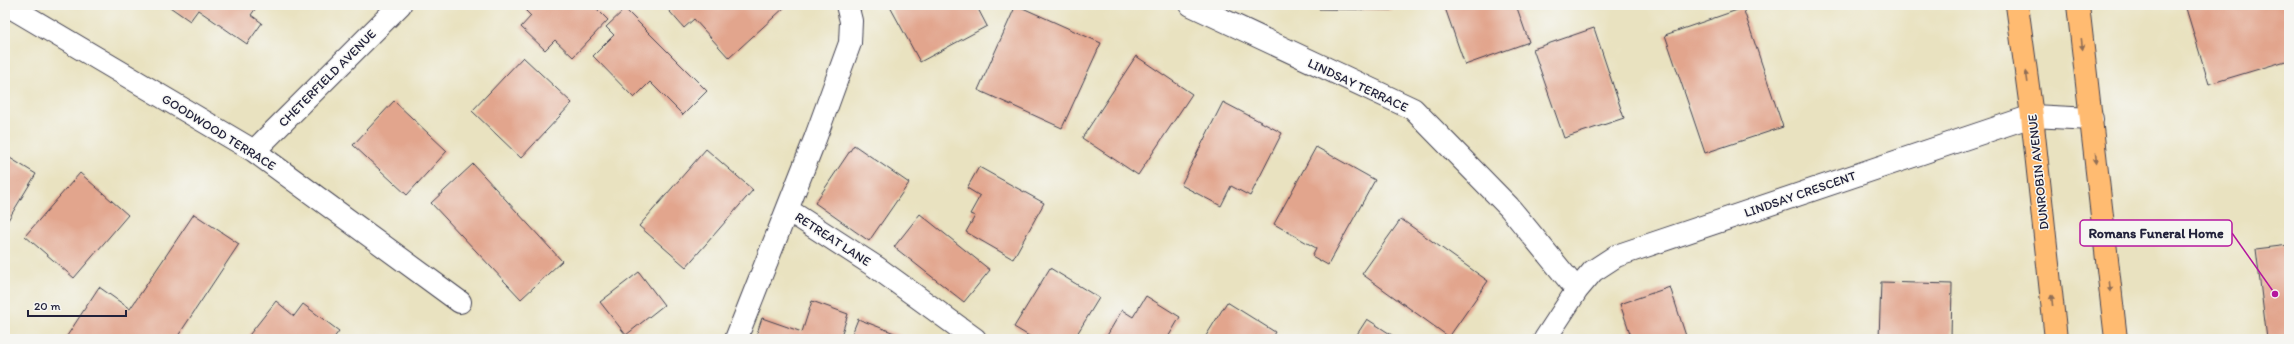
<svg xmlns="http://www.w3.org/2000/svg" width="2294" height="344" font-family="Itim,sans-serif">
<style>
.building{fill:#e2a58d}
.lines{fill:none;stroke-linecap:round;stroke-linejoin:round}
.street-casing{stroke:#403f4f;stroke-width:24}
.highway-casing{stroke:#403f4f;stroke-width:24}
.street{stroke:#fff;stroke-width:22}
.highway{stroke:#ffbb71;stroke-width:22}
.oneway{fill:#906e56}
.labels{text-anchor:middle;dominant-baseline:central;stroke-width:3;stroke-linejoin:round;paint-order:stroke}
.street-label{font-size:13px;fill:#22223b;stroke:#f6f6f2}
.leader{fill:none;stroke:#b5179e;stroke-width:1.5}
.callout-dot{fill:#b5179e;stroke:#f6f6f2;stroke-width:1.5}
.callout{fill:#f6f6f2;stroke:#b5179e;stroke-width:1.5}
.callout-label{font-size:14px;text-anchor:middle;font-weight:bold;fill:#22223b}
</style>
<rect width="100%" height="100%" fill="#f6f6f2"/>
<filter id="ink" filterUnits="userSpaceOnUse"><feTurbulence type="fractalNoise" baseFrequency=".025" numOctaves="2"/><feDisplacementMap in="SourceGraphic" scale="8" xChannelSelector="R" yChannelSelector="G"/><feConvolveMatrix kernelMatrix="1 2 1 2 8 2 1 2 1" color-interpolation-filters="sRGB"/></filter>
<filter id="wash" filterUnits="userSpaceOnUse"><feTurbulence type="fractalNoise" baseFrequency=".012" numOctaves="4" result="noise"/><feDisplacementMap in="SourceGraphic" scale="16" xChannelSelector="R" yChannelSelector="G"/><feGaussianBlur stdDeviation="0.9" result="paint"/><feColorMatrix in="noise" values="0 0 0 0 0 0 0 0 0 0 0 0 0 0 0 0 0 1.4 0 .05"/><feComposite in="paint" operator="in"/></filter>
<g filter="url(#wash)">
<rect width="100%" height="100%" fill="#e9e2c0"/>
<g id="blocks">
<path class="building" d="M167,5H258L251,15L262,23L247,44L198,10L190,21Z
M532,5H593L608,20L573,57L555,40L545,50L521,27L531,16L526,11Z
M664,5H784L785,7L729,58L694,19L684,28Z
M889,5H976L987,26L920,62Z
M1016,5L1101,43L1062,128L978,90Z
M1319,5H1392L1391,10L1319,9Z
M1444,5H1516L1529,42L1465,65Z
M2185,5H2289V60L2209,84Z
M1743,8L1783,127L1705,153L1665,35Z
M625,9L707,91L683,115L650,82L634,98L593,56L614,35L606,27Z
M1594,28L1624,118L1564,138L1533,49Z
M1136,56L1192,94L1138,175L1082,138Z
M523,57L572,103L521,158L472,111Z
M394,101L447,151L407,195L353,145Z
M1223,102L1282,133L1250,196L1231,186L1221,206L1181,185Z
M854,145L909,183L869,241L815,203Z
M1316,147L1375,180L1328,265L1312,256L1316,248L1274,224Z
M706,149L753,190L686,267L639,226Z
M5,155L36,174L8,220L5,218Z
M473,164L562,261L521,299L431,203Z
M979,167L1044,203L1013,259L966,232L975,216L970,214L980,196L967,188Z
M80,173L128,215L74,278L25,236Z
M194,214L239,244L176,339H65L99,287L130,309Z
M920,214L990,270L964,302L894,247Z
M1401,219L1488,281L1449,337L1362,274Z
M2289,245V339H2267L2256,249Z
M1050,268L1099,298L1074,339H1034L1014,327Z
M639,272L664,305L626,335L600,302Z
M1881,282L1952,284L1951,339H1879Z
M1670,287L1687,339H1632L1620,304Z
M1146,296L1180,317L1167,339H1105L1122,310L1133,317Z
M276,301L294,316L303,304L339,331L333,339H246Z
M812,301L848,314L840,339H755L762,318L802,332Z
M1227,302L1275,332L1271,339H1204Z
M858,319L910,339H850Z
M1367,319L1398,339H1354Z"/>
</g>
</g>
<g filter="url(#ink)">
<use href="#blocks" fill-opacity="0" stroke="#403f4f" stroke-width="1"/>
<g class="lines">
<g class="street-casing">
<path id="street" d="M7,5L254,151L460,302
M1191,5L1413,109L1509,207L1577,290
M254,151L400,5
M788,210L876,267L975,339
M736,339L815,139L850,43L851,21L847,5
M1545,339L1577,290L1593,271L1616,256L2032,116L2092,119"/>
</g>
<g class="highway-casing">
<path id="highway" d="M2017,5L2032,116L2056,339
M2078,5L2116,339"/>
</g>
<use href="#street" class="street"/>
<use href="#highway" class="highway"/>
</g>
<defs><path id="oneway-solid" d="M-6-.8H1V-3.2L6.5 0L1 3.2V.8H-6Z"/></defs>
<g class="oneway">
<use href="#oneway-solid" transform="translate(2082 44) rotate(83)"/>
<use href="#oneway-solid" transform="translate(2027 77) rotate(-98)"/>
<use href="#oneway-solid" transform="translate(2096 158) rotate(84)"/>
<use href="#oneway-solid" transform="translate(2110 287) rotate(83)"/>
<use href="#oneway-solid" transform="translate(2052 300) rotate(-96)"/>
</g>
</g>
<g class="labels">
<g class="street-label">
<text transform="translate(327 78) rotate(-45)">CHETERFIELD AVENUE</text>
<text transform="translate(1358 85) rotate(25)">LINDSAY TERRACE</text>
<text transform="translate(219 132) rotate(32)">GOODWOOD TERRACE</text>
<text transform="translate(2038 172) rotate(-96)">DUNROBIN AVENUE</text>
<text transform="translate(1800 194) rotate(-19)">LINDSAY CRESCENT</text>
<text transform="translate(833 239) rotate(33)">RETREAT LANE</text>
</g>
</g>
<path class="leader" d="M2275 294L2232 233"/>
<circle class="callout-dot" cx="2275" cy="294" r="4"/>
<rect class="callout" x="2080" y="220" width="152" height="26" rx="4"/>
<g class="callout-label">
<text x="2156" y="238">Romans Funeral Home</text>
</g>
<rect width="2294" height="344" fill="none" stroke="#f6f6f2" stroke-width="20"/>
<path d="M28 310v6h98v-6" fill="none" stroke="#22223b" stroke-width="2"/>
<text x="34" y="310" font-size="12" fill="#22223b" stroke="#f6f6f2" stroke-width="3" paint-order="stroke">20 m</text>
</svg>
